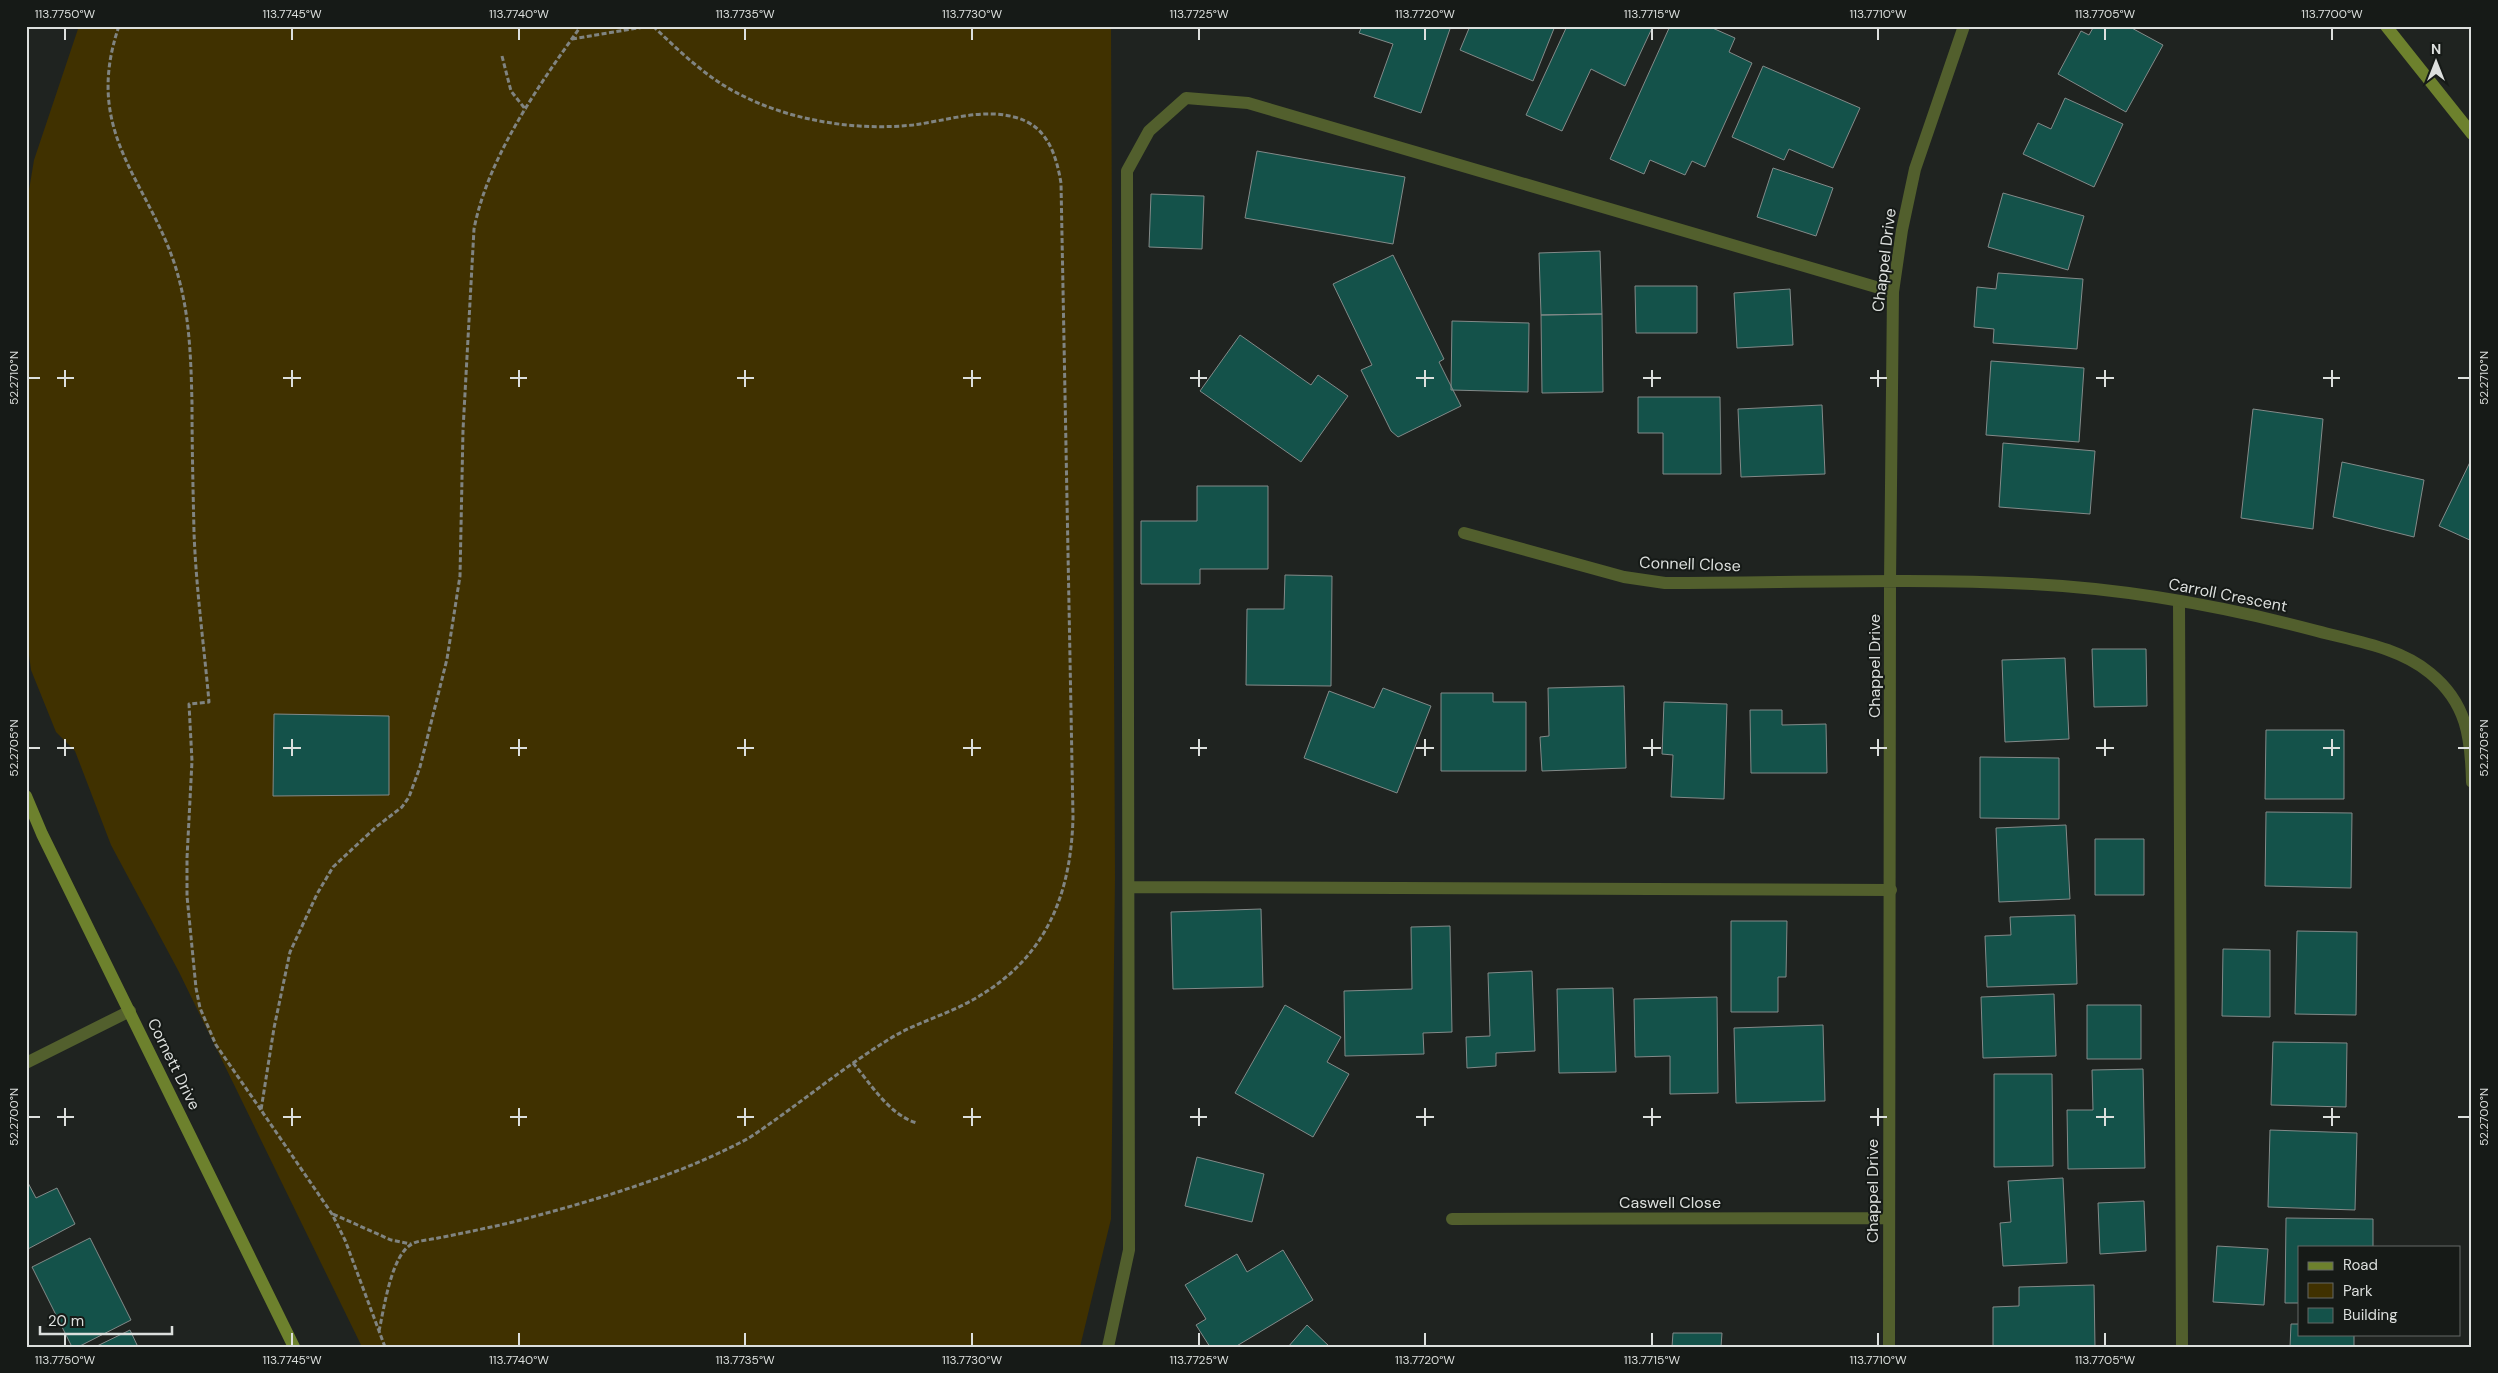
<svg xmlns="http://www.w3.org/2000/svg" width="2498" height="1373" font-family="'DM Sans',sans-serif">
<style>
.green{fill:#403100}
.building{fill:#14524a;stroke:#838a89}
.lines{fill:none;stroke-linecap:round;stroke-linejoin:round}
.path{stroke:#808481;stroke-width:3;stroke-dasharray:5 2.5;stroke-linecap:butt}
.lane{stroke:#525f2d;stroke-width:12}
.street{stroke:#525f2d;stroke-width:12}
.secondary{stroke:#6d812d;stroke-width:12}
.ticks{fill:none;stroke:#dcdfdd;stroke-width:2}
.labels{text-anchor:middle;dominant-baseline:central;stroke-width:4;stroke-linejoin:round;paint-order:stroke}
.street-label{font-size:16px;fill:#dcdfdd;stroke:#161a17}
.neatline{fill:none;stroke:#dcdfdd;stroke-width:2}
.ticks-label{font-size:12px;text-anchor:middle;fill:#dcdfdd}
</style>
<rect width="100%" height="100%" fill="#1f2320"/>
<path class="green" d="M79,26H1111L1115,877L1111,1219L1080,1347H362L179,972L111,845L75,751L56,732L31,670L26,632V208L34,160Z"/>
<path class="building" d="M1140,26H1191V28Z
M1362,26H1451L1421,113L1374,97L1393,44L1359,33Z
M1470,26H1555L1533,81L1460,50Z
M1567,26H1653L1625,86L1591,69L1562,131L1526,115Z
M1670,26H1708L1735,38L1729,52L1752,63L1705,167L1692,161L1685,175L1650,160L1644,174L1610,159Z
M2094,26H2128L2163,45L2126,112L2058,74L2081,31L2089,35Z
M1763,66L1860,108L1833,168L1789,149L1784,160L1732,137Z
M2065,98L2123,124L2094,187L2023,154L2038,123L2051,129Z
M1257,151L1405,177L1393,244L1245,218Z
M1773,168L1833,188L1816,236L1757,217Z
M2003,193L2084,216L2068,270L1988,247Z
M1151,194L1204,196L1202,249L1149,247Z
M1600,251L1602,314L1541,315L1539,253Z
M1393,255L1444,359L1439,362L1461,406L1398,437L1391,431L1361,370L1372,365L1333,284Z
M1998,273L2083,279L2077,349L1993,343L1994,329L1974,327L1977,287L1996,289Z
M1635,286H1697V333H1636Z
M1790,289L1793,345L1737,348L1734,293Z
M1602,314L1603,392L1542,393L1541,315Z
M1452,321L1529,323L1528,392L1451,390Z
M1240,335L1311,385L1318,375L1348,396L1301,462L1200,391Z
M1991,361L2084,368L2079,442L1986,435Z
M1638,397H1720L1721,474H1663V433H1638Z
M1822,405L1825,474L1741,477L1738,409Z
M2253,409L2323,419L2313,529L2241,518Z
M2003,443L2095,451L2090,514L1999,507Z
M2472,458V541L2439,526Z
M2342,462L2424,480L2414,537L2333,517Z
M1197,486H1268V569H1200V584H1141V521H1197Z
M1285,575L1332,576L1331,686L1246,685L1247,609H1284Z
M2092,649H2146L2147,706L2094,707Z
M2065,658L2069,739L2005,742L2002,660Z
M1624,686L1626,768L1542,771L1540,737L1549,736L1548,688Z
M1383,688L1431,706L1397,793L1304,758L1329,691L1374,708Z
M1441,693H1493V702H1526V771H1441Z
M1664,702L1727,704L1724,799L1671,797L1673,755L1662,754Z
M1750,710H1782V725L1826,724L1827,773H1751Z
M274,714L389,716V795L273,796Z
M2266,730H2344V799H2265Z
M1980,757L2059,758V819L1980,818Z
M2266,812L2352,813L2351,888L2265,886Z
M2066,825L2070,899L1999,902L1996,828Z
M2095,839H2144V895H2095Z
M1261,909L1263,987L1173,989L1171,912Z
M2075,915L2077,984L1987,987L1985,936L2011,935L2010,917Z
M1731,921H1787L1786,977H1778V1012H1731Z
M1450,926L1452,1032L1423,1033L1424,1054L1345,1056L1344,991L1412,989L1411,927Z
M2297,931L2357,932L2356,1015L2295,1014Z
M2223,949L2270,950V1017L2222,1016Z
M1532,971L1535,1051L1496,1053V1066L1467,1068L1466,1037L1490,1036L1488,973Z
M1613,988L1616,1072L1559,1073L1557,989Z
M2054,994L2056,1056L1983,1058L1981,997Z
M1717,997L1718,1093L1670,1094V1056L1635,1057L1634,999Z
M1285,1005L1341,1037L1327,1062L1349,1074L1313,1137L1235,1093Z
M2087,1005H2141V1059H2087Z
M1823,1025L1825,1101L1736,1103L1734,1028Z
M2273,1042L2347,1043L2346,1107L2271,1105Z
M2143,1069L2145,1168L2068,1169L2067,1110H2093L2092,1070Z
M1994,1074H2052L2053,1166L1994,1167Z
M2270,1130L2357,1133L2355,1210L2268,1207Z
M1197,1157L1264,1174L1252,1222L1185,1206Z
M2063,1178L2067,1263L2003,1266L2000,1223L2011,1222L2008,1181Z
M26,1179L36,1198L57,1188L75,1224L26,1250Z
M2144,1201L2146,1251L2100,1254L2098,1203Z
M2286,1218L2373,1219V1247H2299V1303H2285Z
M90,1238L131,1320L78,1347H72L32,1267Z
M2217,1246L2268,1249L2264,1305L2213,1302Z
M1283,1250L1313,1300L1235,1347H1210L1196,1325L1206,1319L1185,1285L1237,1254L1247,1272Z
M2094,1285L2095,1347H1993V1307L2019,1306V1287Z
M2291,1324H2299V1334H2354V1347H2290Z
M1307,1325L1330,1347H1288Z
M130,1330L138,1347H95Z
M1673,1333H1722L1721,1347H1672Z"/>
<g class="lines">
<path class="path" d="M119,26C80,139 156,185 180,283C190,322 191,363 192,403C192,446 193,489 194,532C196,588 204,646 209,702L189,704L192,761L187,858V896L196,988L200,1008L216,1045L261,1110
M572,39L650,26
M502,56L511,91L526,110
M853,1063C871,1084 889,1115 917,1123
M333,1214L391,1240L411,1244
M379,1331C384,1309 391,1255 412,1244C419,1240 430,1240 438,1238C463,1233 488,1228 513,1222C593,1201 676,1177 749,1138C797,1106 842,1068 891,1038C914,1024 939,1017 963,1005C1041,966 1071,902 1073,817L1061,183C1056,154 1047,125 1014,117C982,108 945,121 913,125C856,131 791,121 739,94C707,78 679,51 653,26
M385,1347L345,1240L332,1214L261,1110L274,1028L290,952L317,894L333,867L376,827L402,807L409,797L420,767L447,659L460,576L463,430L474,229C488,157 539,85 581,26"/>
<path class="lane" d="M2179,601L2182,1347
M1129,887L1891,890
M1108,1347L1129,1250L1127,171L1149,131L1186,98L1248,103L1893,292"/>
<path class="street" d="M1464,533L1624,577L1665,583C1787,583 1910,578 2032,584C2128,589 2223,606 2317,631C2354,641 2399,647 2430,673C2467,703 2471,738 2472,782
M26,1063L130,1011
M1452,1219L1888,1218
M1889,1347L1890,583L1893,292L1902,230L1915,169L1964,26"/>
<path class="secondary" d="M2386,26L2472,134
M26,796L42,834L294,1347"/>
</g>
<path class="ticks" d="M65,28V40M292,28V40M519,28V40M745,28V40M972,28V40M1199,28V40M1425,28V40M1652,28V40M1878,28V40M2105,28V40M2332,28V40M65,370V387M292,370V387M519,370V387M745,370V387M972,370V387M1199,370V387M1425,370V387M1652,370V387M1878,370V387M2105,370V387M2332,370V387M28,378H40M57,378H74M283,378H301M510,378H527M737,378H754M963,378H981M1190,378H1207M1416,378H1434M1643,378H1661M1870,378H1887M2096,378H2114M2323,378H2340M2458,378H2470M65,739V756M292,739V756M519,739V756M745,739V756M972,739V756M1199,739V756M1425,739V756M1652,739V756M1878,739V756M2105,739V756M2332,739V756M28,748H40M57,748H74M283,748H301M510,748H527M737,748H754M963,748H981M1190,748H1207M1416,748H1434M1643,748H1661M1870,748H1887M2096,748H2114M2323,748H2340M2458,748H2470M65,1108V1126M292,1108V1126M519,1108V1126M745,1108V1126M972,1108V1126M1199,1108V1126M1425,1108V1126M1652,1108V1126M1878,1108V1126M2105,1108V1126M2332,1108V1126M28,1117H40M57,1117H74M283,1117H301M510,1117H527M737,1117H754M963,1117H981M1190,1117H1207M1416,1117H1434M1643,1117H1661M1870,1117H1887M2096,1117H2114M2323,1117H2340M2458,1117H2470M65,1333V1346M292,1333V1346M519,1333V1346M745,1333V1346M972,1333V1346M1199,1333V1346M1425,1333V1346M1652,1333V1346M1878,1333V1346M2105,1333V1346"/>
<g class="labels">
<g class="street-label">
<text transform="translate(1884 260) rotate(-83)">Chappel Drive</text>
<text transform="translate(1690 564) rotate(2)">Connell Close</text>
<text transform="translate(2228 595) rotate(11)">Carroll Crescent</text>
<text transform="translate(1874 666) rotate(-90)">Chappel Drive</text>
<text transform="translate(174 1064) rotate(64)">Cornett Drive</text>
<text transform="translate(1872 1191) rotate(-90)">Chappel Drive</text>
<text x="1670" y="1202">Caswell Close</text>
</g>
</g>
<rect width="2498" height="1373" fill="none" stroke="#161a17" stroke-width="55"/>
<rect x="2298" y="1246" width="162" height="90" fill="#161a17" stroke="#656966"/>
<rect x="2308" y="1262" width="25" height="8" fill="#6d812d" stroke="#656966"/>
<text x="2343" y="1270" font-size="15" fill="#dcdfdd">Road</text>
<rect x="2308" y="1283" width="25" height="15" fill="#403100" stroke="#656966"/>
<text x="2343" y="1296" font-size="15" fill="#dcdfdd">Park</text>
<rect x="2308" y="1308" width="25" height="15" fill="#14524a" stroke="#656966"/>
<text x="2343" y="1320" font-size="15" fill="#dcdfdd">Building</text>
<g transform="translate(2436 62)" stroke="#161a17" stroke-width="4" paint-order="stroke">
<path d="M0-4L9 19L0 12L-9 19Z" fill="#dcdfdd"/>
<text y="-8" font-size="14" font-weight="bold" text-anchor="middle" fill="#dcdfdd">N</text>
</g>
<path d="M40 1326v8h132v-8" fill="none" stroke="#dcdfdd" stroke-width="2.5"/>
<text x="48" y="1326" font-size="15" fill="#dcdfdd" stroke="#161a17" stroke-width="4" paint-order="stroke">20 m</text>
<rect x="28" y="28" width="2442" height="1318" class="neatline"/>
<g class="ticks-label">
<text x="65" y="18">113.7750°W</text>
<text x="292" y="18">113.7745°W</text>
<text x="519" y="18">113.7740°W</text>
<text x="745" y="18">113.7735°W</text>
<text x="972" y="18">113.7730°W</text>
<text x="1199" y="18">113.7725°W</text>
<text x="1425" y="18">113.7720°W</text>
<text x="1652" y="18">113.7715°W</text>
<text x="1878" y="18">113.7710°W</text>
<text x="2105" y="18">113.7705°W</text>
<text x="2332" y="18">113.7700°W</text>
<text transform="translate(14 378) rotate(-90)" y="4">52.2710°N</text>
<text transform="translate(2484 378) rotate(-90)" y="4">52.2710°N</text>
<text transform="translate(14 748) rotate(-90)" y="4">52.2705°N</text>
<text transform="translate(2484 748) rotate(-90)" y="4">52.2705°N</text>
<text transform="translate(14 1117) rotate(-90)" y="4">52.2700°N</text>
<text transform="translate(2484 1117) rotate(-90)" y="4">52.2700°N</text>
<text x="65" y="1364">113.7750°W</text>
<text x="292" y="1364">113.7745°W</text>
<text x="519" y="1364">113.7740°W</text>
<text x="745" y="1364">113.7735°W</text>
<text x="972" y="1364">113.7730°W</text>
<text x="1199" y="1364">113.7725°W</text>
<text x="1425" y="1364">113.7720°W</text>
<text x="1652" y="1364">113.7715°W</text>
<text x="1878" y="1364">113.7710°W</text>
<text x="2105" y="1364">113.7705°W</text>
</g>
</svg>
